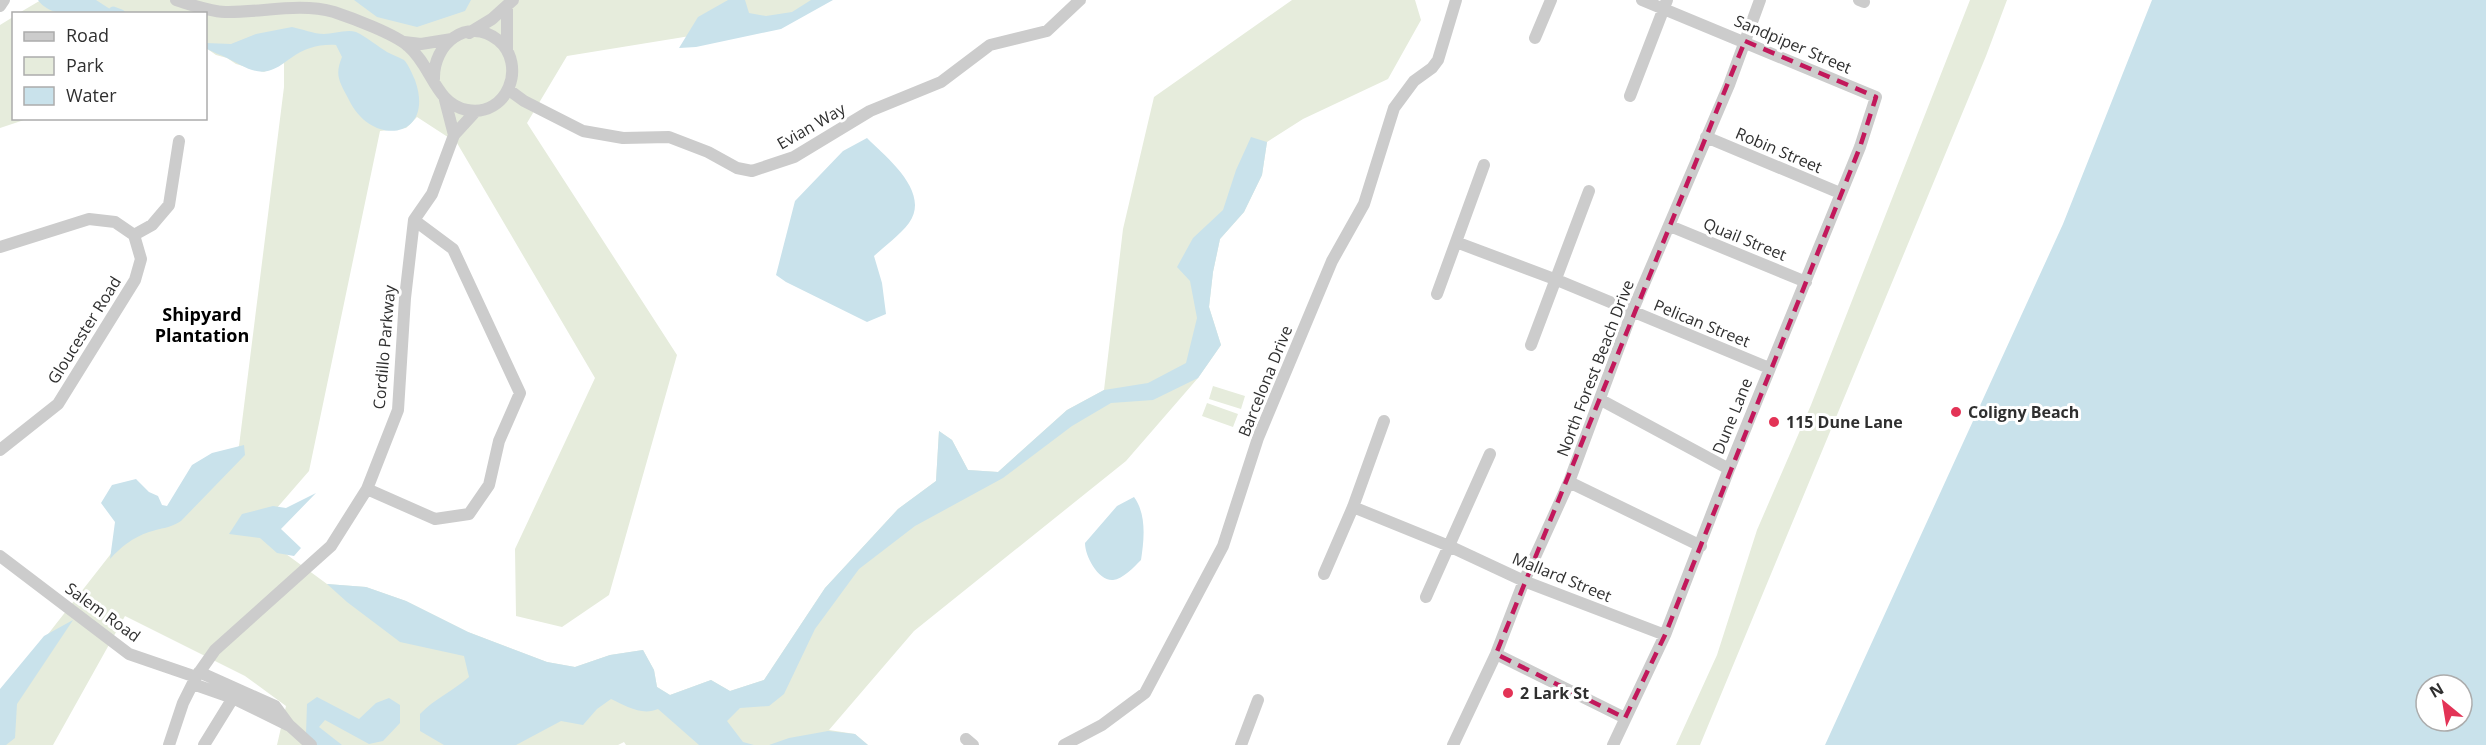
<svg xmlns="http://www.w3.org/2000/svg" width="2486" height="745" font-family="'Open Sans',sans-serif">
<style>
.green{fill:#e6ecdc}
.water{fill:#c9e2eb;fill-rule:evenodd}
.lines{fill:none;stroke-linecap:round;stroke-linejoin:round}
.canal{stroke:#c9e2eb;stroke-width:9}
.minor{stroke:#ccc;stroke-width:12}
.marked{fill:none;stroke:#c2185b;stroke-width:4.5;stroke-dasharray:12 8;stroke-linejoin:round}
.poi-dot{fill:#e33356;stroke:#fff;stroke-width:2}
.labels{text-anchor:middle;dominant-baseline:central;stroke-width:6;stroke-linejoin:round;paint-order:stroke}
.street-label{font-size:16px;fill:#2f2f2f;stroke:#fff}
.poi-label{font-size:16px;font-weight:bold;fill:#2f2f2f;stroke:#fff;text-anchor:start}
.neighbourhood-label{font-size:18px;font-weight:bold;fill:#000;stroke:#fff}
</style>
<rect width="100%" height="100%" fill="#fff"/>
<path class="green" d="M41,0H819L795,19L567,56L527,123L677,355L609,595L562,627L516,616L515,549L595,378L457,143L417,117L406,128L380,131L309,471L256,532L327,584L366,587L406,601L468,632L547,662L575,667L610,655L643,650L654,670L657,687L670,695L711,680L730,691L764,680L825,588L898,509L936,481L939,431L952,440L968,470L998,472L1067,410L1104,390L1123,229L1154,97L1292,0H1415L1421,20L1388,79L1303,119L1267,142L1262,175L1244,212L1220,239L1213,272L1209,307L1221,345L1198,378L1126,461L914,631L829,730L855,734L868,745H626L624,742L618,745H277L286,706L245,676L125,616L53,745H0V735L34,652L146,509L175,511L239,446L284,87V63L264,72L236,64L227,58L216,55L206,48V14H121L114,11L113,14L19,13Z
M1970,0H2007L1986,56L1700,745H1676L1717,655L1757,530L1811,405Z
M13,17L14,118L27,119L0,128V25Z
M1213,386L1245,396L1241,409L1209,399Z
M1207,403L1238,414L1233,427L1202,416Z"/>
<path class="water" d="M38,0H96L113,11L109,14C86,14 52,20 38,0Z
M354,0H471L465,11L417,27L377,17Z
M728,0H745L749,13L766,16L792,12L811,0H833L781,29L696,47L679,48L698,17Z
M2152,0H2486V745H1825L2063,224ZM2426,685H2462V721H2426Z
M292,27C302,29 314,34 324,34C333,34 347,29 356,32C367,37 377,46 387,52C392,55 399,57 404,60C409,65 412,74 415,80C436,139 372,148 349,100C340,82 334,76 342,57L336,45C319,44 305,48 291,58C285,62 278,68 271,70C255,76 240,64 227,58C220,54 213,53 206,48V43L231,44L256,34Z
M1251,137L1267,142L1262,175L1244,212L1220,239L1213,272L1209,307L1221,345L1198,378L1153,400L1111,403L1072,426L1003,478L915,526L859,569L815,629L784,694L769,706L740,708L727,721L743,742L754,745H699L658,709C642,716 626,706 611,699L597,709L583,725L561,721L516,745H444L420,731V714C434,699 453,691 469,677L464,656L400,642L347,602L327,584L366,587L406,601L468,632L547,662L575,667L610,655L643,650L654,670L657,687L670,695L711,680L730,691L764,680L825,588L898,509L936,481L939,431L952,440L968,470L998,472L1067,410L1104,390L1148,383L1186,363L1197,318L1190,281L1177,267L1193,238L1223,210L1236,170Z
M867,138C887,158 931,192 909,223C900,235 885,246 874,256L882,283L886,314L867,322L786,282L776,275L795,201L843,151Z
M244,445L245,455L181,521C171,528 161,528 149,532C132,538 122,546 110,559L115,522L101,503L112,485L136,479L149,492L158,496L162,505L167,506L192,465L212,453Z
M316,493L281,529L301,548L294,556L277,553L260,538L229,534L242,514L273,506L286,508Z
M1134,497C1147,515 1144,540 1141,560C1134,567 1123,579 1113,580C1098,581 1085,556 1085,543L1117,506Z
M73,620L17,704L15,738L6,745H0V689L44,636Z
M317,697L359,719L376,703L389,698L400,705V723L383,741L369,744L325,720L319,727L342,745H317L306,734L307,704Z
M828,731L855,734L868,745H769L789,738Z"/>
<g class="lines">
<path class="canal" d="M113,11L121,14"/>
<path class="minor" d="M176,0C192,5 208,11 225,12C260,13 299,2 334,12C352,18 395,34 408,46C432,66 435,104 467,110C507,118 528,65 498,40C467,16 433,44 434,79
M1859,0L1864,2
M0,6L4,0
M469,33L492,19L513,0
M1535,38L1551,0
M404,42L421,44L452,39
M507,50V7
M509,90L524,101L583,131L623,138L669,137L708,152L737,168L752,171L794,157L870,111L941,82L990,45L1047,31L1080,0
M1630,96L1667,0
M445,100L454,135
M1706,137L1840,193
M1670,226L1806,282
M134,235L152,225L169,205L179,141
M1456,242L1557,280L1769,368
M0,247L89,219L115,222L134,235L141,259L135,280L58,404L0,450
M1437,294L1484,165
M1531,345L1589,191
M1601,400L1729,469
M1569,482L1701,546
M367,489L435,519L469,514L489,485L499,441L520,393L453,249L414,220
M1353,507L1449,546L1524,581L1665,635
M0,556L129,654L196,677
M1324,574L1353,507L1384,421
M1426,597L1490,454
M1496,654L1625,718
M199,672L275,706L289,725L311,745
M193,684L233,698L288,725
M966,739L973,745
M169,745L183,703L196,677L215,650L331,546L367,489L398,410L405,298L414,220L432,194L454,135L476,111
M204,745L233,698
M1064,745L1102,725L1145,693L1223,546L1258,438L1332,261L1364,204L1394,108L1414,81L1432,68L1438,60L1456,0
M1241,745L1258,700
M1453,745L1496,654L1524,581L1569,482L1632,312L1729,85L1760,0
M1613,745L1665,635L1729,469L1860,147L1876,97L1642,0"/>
</g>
<path class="marked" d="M1745,41L1876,97L1860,147L1665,635L1625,718L1496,654Z"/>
<g class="poi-dot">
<circle cx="1956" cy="412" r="6"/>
<circle cx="1774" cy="422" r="6"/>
<circle cx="1508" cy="693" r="6"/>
</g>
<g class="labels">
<g class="street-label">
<text transform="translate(1793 44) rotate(23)">Sandpiper Street</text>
<text transform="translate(811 126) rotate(-30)">Evian Way</text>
<text transform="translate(1779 150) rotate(23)">Robin Street</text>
<text transform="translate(1745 239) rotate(22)">Quail Street</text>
<text transform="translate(1702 323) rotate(22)">Pelican Street</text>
<text transform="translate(84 330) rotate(-58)">Gloucester Road</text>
<text transform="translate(384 347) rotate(-85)">Cordillo Parkway</text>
<text transform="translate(1595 368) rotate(-69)">North Forest Beach Drive</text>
<text transform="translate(1265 381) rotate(-68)">Barcelona Drive</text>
<text transform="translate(1732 416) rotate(-68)">Dune Lane</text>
<text transform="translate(1562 577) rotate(22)">Mallard Street</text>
<text transform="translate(103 612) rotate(36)">Salem Road</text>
</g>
<g class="poi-label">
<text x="1968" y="412">Coligny Beach</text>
<text x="1786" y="422">115 Dune Lane</text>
<text x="1520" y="693">2 Lark St</text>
</g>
<g class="neighbourhood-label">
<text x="202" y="314">Shipyard<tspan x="202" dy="21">Plantation</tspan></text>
</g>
</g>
<rect x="12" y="12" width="195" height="108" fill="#ffffff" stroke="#acacac" stroke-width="1.5"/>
<rect x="24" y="32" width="30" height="9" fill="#cccccc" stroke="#acacac" stroke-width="1.5"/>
<text x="66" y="42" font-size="18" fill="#2f2f2f">Road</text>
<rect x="24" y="57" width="30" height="18" fill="#e6ecdc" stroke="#acacac" stroke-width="1.5"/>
<text x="66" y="72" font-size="18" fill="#2f2f2f">Park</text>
<rect x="24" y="87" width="30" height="18" fill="#c9e2eb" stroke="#acacac" stroke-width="1.5"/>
<text x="66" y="102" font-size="18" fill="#2f2f2f">Water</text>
<g transform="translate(2444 703) rotate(330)"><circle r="28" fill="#ffffff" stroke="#acacac" stroke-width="1.5"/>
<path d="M0-4.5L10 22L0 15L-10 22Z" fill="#e33356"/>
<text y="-9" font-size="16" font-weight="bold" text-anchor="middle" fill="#2f2f2f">N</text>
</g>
</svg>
